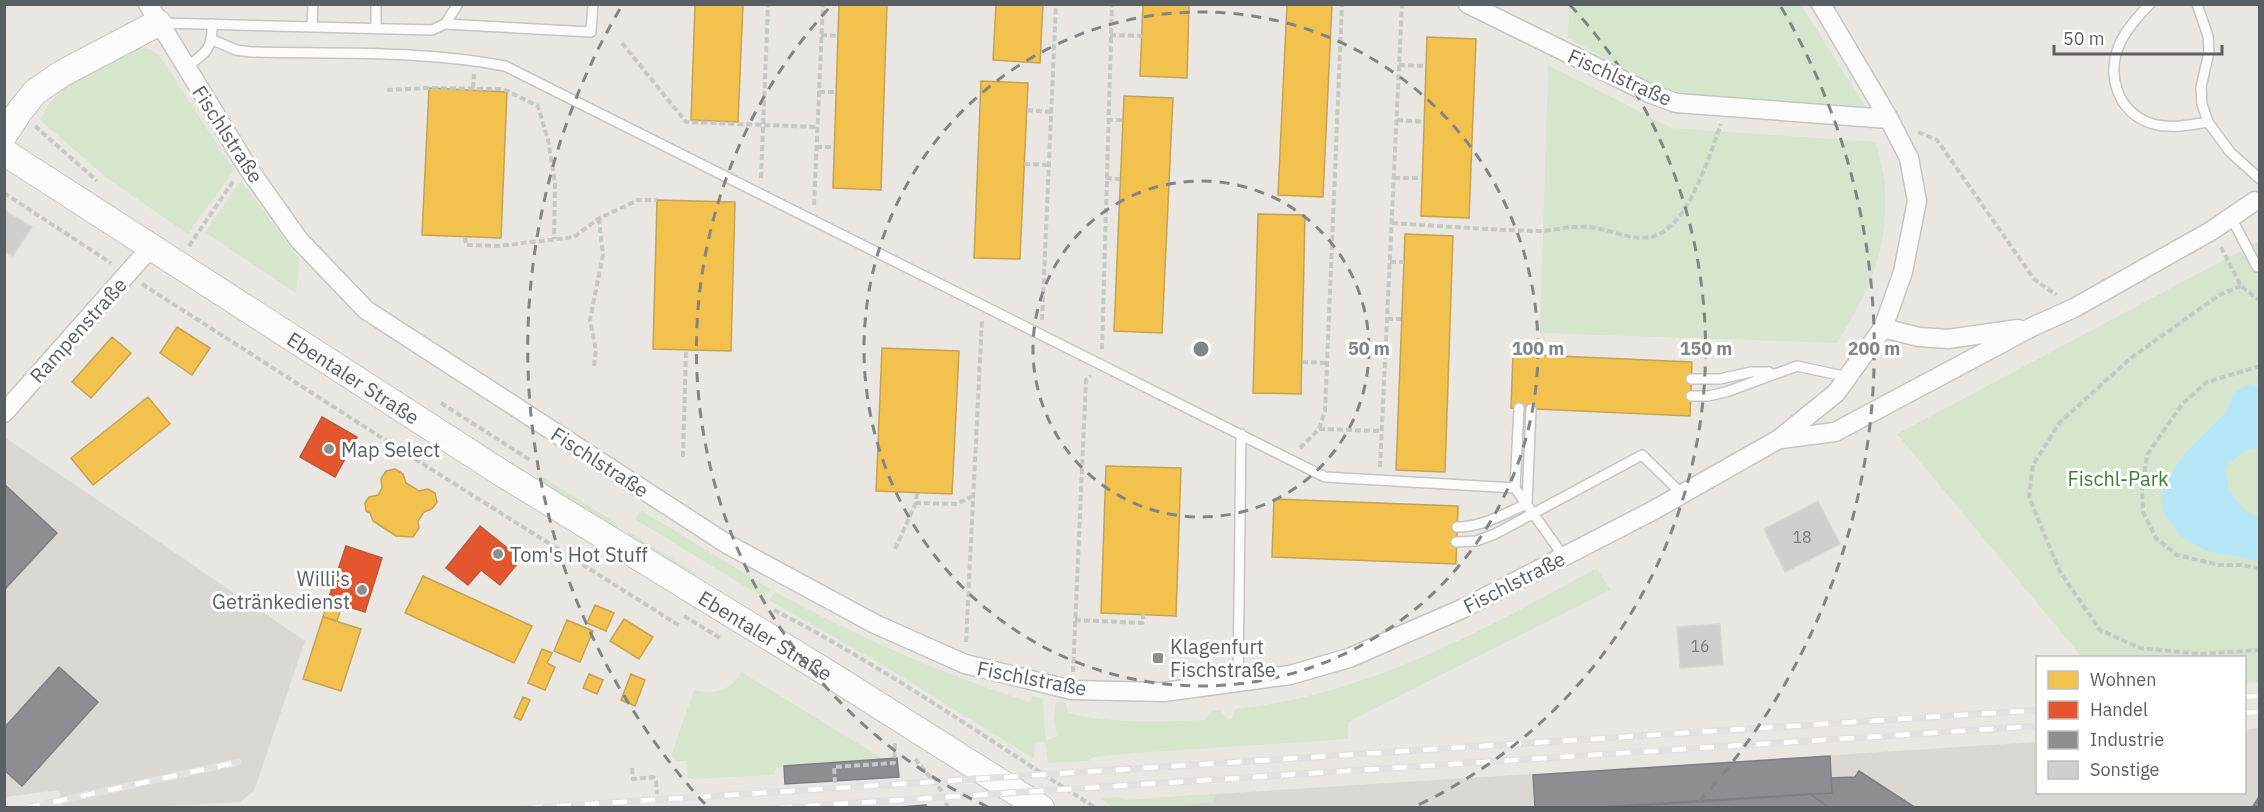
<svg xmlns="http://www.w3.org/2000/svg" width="2264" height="812" font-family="'IBM Plex Sans',sans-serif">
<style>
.industrial{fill:#dbd8d4}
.green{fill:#d5e6cd}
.water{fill:#b5e7f7}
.homes{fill:#f2c14e;stroke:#c4a454;stroke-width:1.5}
.shops{fill:#e4572e;stroke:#ba593e;stroke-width:1.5}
.industry{fill:#8d8d92;stroke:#7d7f84;stroke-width:1.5}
.building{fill:#d1cfcd;stroke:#dad6d2;stroke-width:1.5}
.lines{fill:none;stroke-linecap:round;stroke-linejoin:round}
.lane-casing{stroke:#c5c5c4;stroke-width:12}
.street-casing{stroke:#c5c5c4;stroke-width:21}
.secondary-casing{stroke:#c5c5c4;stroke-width:28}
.path{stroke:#c3c9c4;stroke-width:4;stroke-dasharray:6 3;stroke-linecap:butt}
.lane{stroke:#fcfbfb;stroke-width:9}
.street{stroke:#fcfbfb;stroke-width:18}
.secondary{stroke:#fcfbfb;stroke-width:26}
.rail-casing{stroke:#e1e1e0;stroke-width:7}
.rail{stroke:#fff;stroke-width:4.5;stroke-dasharray:14;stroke-linecap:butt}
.ring{fill:none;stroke:#828586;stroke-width:3;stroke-dasharray:10 8}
.poi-dot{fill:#8c8f8f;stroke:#fff;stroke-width:2}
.labels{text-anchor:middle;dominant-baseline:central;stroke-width:6;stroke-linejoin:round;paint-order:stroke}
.number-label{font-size:16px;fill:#787c7e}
.street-label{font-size:20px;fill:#595f62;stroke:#fff}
.poi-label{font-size:20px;fill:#595f62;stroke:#fff;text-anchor:start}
.park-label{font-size:20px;fill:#3c832f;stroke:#fff}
.centre{fill:#828586;stroke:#fff;stroke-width:3}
.ring-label{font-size:18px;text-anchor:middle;font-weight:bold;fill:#828586;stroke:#fff;stroke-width:6;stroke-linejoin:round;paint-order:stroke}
</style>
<rect width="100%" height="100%" fill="#eae7e3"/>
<path class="industrial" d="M6,438L305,641L254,791L240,802L149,807L63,808L59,790L5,797Z
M2259,728V807L1164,808L1152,798L2037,742L2038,792H2244L2245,729Z"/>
<path class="green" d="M1569,5H1801L1865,106L1676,96L1568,38Z
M137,48L149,49L159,55L234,170L188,234L108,179L40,120L49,103L69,84Z
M1548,65L1672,128L1876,142C1879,156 1884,172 1885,187C1889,250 1869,291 1837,343L1540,333Z
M241,181L299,259L296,293L205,232Z
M2259,241V682L2245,683L2244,658L2082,657L1897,434Z
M540,475L619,525L614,532L536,482Z
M641,510L770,589L764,598L635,519Z
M629,532L697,574L694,579L624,538Z
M1597,568L1610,590L1348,722V739L1135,753L1094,757L1088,761L1048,763L1045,741L1034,743V759L883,665L769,600L775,592C857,636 940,674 1030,702L1033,696L1043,699L1046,740L1057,737L1054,721L1056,701L1066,703L1068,713C1114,724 1159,722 1206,720L1212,711L1220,710L1227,719L1232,718L1235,709C1365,696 1484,630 1597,568Z
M741,672L885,760L777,767L773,775L688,779L686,761H677L671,756L694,690C712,696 733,690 741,672Z
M1215,794L1214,802L1164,807L1113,808L1101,798L1119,797L1126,800Z"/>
<path class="water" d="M2250,384L2259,387V448L2244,451L2225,467L2229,491L2244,509L2259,519V561L2207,551L2180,536L2164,513L2162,493L2168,478L2189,449L2227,411L2234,392Z"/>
<path class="homes" d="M695,4H743L738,122L691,120Z
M839,4H887L881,190L833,188Z
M996,4H1043L1040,63L993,60Z
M1143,4H1189L1187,78L1140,76Z
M1287,4H1332L1323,197L1278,195Z
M1427,37L1476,39L1469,218L1421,216Z
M981,81L1028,83L1020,259L974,258Z
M429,88L507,92L501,238L422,235Z
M1124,96L1173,98L1162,333L1114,331Z
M657,200L735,202L731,351L653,349Z
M1258,214L1305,215L1301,394L1253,393Z
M1405,234L1453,236L1445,472L1396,470Z
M177,327L210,348L192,375L160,353Z
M112,337L131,353L91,398L72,382Z
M882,348L959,351L952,494L876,491Z
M1513,354L1692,362L1690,416L1511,408Z
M148,397L170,424L93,485L71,458Z
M1106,466L1181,468L1176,616L1101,613Z
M395,469L403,474L406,483L419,491L428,489L435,493L437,502L432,509L424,512L418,521L419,528L413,537L396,536L373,521L370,513L366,511L365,503L369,497L378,495L382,488L381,479L386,471Z
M1274,499L1458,506L1456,564L1272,557Z
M423,576L532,626L514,663L405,613Z
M328,600L342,605L337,621L323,617Z
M595,605L614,613L606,631L587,623Z
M323,617L361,629L341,691L303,679Z
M624,619L653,637L639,659L610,641Z
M567,620L593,631L580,662L554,651Z
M542,649L552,653L547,663L555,667L545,690L528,683Z
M589,674L603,680L597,694L583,688Z
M631,674L645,680L635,706L621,700Z
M523,697L530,700L521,720L514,717Z"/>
<path class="shops" d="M322,417L357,437L335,477L300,457Z
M480,526L521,559L500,585L481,570L468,585L446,568Z
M346,546L382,558L365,612L328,600Z"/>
<path class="industry" d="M4,484L57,533L4,590Z
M59,667L98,702L22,786L4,770V728Z
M1830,756L1832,793L1601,808H1535L1533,775Z
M897,758L899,777L785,784L784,766Z
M1859,771L1916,808H1830L1810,794L1832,793L1831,778L1855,777Z
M1810,794L1830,808H1601V807Z
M2260,795V808H2252Z
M926,805V808H886Z"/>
<path class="building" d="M4,210L32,227L13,256L4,251Z
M1818,501L1840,544L1785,572L1764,529Z
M1720,624L1723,665L1680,668L1677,627Z"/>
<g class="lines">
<g class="lane-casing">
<path id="lane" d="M2150,4C2139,15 2128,27 2121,41C2105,74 2117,113 2153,124C2171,129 2190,125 2208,122L2230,152L2260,179
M2197,4L2208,36L2209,52L2201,87L2202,104L2208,122
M161,23L432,30L445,24L591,32L593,4
M445,24L458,4
M312,27L313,4
M376,29V4
M213,40L236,50L251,52C335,54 423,50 505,66L1325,477L1515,488L1564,557
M186,67C205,54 213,49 212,24
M2231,217L2257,267H2260
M1691,379H1720L1751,372H1769
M1691,396H1708L1726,392L1797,366L1848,377
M1515,488L1519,408
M1457,527C1482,527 1504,514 1527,504L1531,409
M1456,542L1476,541L1495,534L1642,455L1682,494
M1238,683L1241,434"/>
</g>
<g class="street-casing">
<path id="street" d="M148,4L248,168L299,240L366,310L727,544L875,624L965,664L1072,690L1164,692L1290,675L1349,658L1464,608L1654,510L1779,439L1836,393L1883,328L1903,272L1917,201L1909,158L1889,119L1821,4
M1468,4L1649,93L1676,103L1889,119
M1883,328L1919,337L1948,339L2018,329
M4,413L151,247
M1781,439L1835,432L2032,327L2074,308L2211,231L2255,201"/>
</g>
<g class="secondary-casing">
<g id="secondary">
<path d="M4,135L19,112L35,92L61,74L158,23"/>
<path id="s1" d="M4,152L503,474L834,677L1041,808"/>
</g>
</g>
<path class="path" d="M821,35L838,36
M1110,35L1142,36
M622,43L686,122L817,127
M1399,65L1426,66
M473,88L474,74
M387,90L429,88L503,89L538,106L548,140L555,183L554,239
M819,92H836
M1027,110L1051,112
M1107,120H1123
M1397,120L1424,122
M35,126L97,181
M1918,132L1937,140L2034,279L2056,295
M816,147H834
M1024,164L1049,165
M761,178L768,4
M1106,178L1120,179
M1394,178H1422
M4,193L111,263
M814,205L823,4
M1392,223C1441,226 1490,230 1538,231C1555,231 1572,225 1588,227C1615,229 1643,249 1667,229C1693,209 1710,154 1721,124
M465,237L466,245L498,246L574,237L598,219L638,200H657
M189,246L234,180
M2221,247L2241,286L2260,301
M1390,262H1404
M142,284L404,452L680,626
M2241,286L2219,295L2131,358L2060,422L2033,465L2029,497L2060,572L2100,630L2140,648L2200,654L2260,650
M1387,319H1401
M1042,320L1056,4
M1102,349L1112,4
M1302,362L1327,363
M594,366L596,351L590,320L603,255L599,220
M2260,366L2207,382L2183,403L2147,455L2142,489L2143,512L2156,538L2177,555L2219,565H2242L2260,569
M441,403L530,460
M1319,429L1382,431
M1300,448L1319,429L1325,411L1342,4
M683,457L686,350
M1380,467L1402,4
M917,493L916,503L957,504L974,495
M895,549L916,503
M774,610C885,667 990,741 1096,808
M684,616L720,638
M1075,620L1143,623V614
M966,642L982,320
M1073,672L1086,380L1091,376
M915,759L941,790L948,808
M632,768L633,779L653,777L656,781L657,794
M835,783L834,767L894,763L895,742"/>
<use href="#lane" class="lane"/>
<use href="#street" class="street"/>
<use href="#secondary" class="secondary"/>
<g class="rail-casing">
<path id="rail" d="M2244,697L2260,696
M2244,713L2260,712
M26,808L238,762
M529,808L2038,710
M778,808L2038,726"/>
</g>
<use href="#rail" class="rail"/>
</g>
<g class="ring">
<circle cx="1201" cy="349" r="168"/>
<circle cx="1201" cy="349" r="337"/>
<path d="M988 807A505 505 0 0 1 832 5M1570 5A505 505 0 0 1 1414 807"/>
<path d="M705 804A673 673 0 0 1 621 7M1781 7A673 673 0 0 1 1697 804"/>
</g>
<g class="poi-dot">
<circle cx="329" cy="449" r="6"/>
<circle cx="498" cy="554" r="6"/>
<circle cx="362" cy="590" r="6"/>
<rect x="1152" y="652" width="12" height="12" rx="3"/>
</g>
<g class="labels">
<g class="number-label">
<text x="1802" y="537">18</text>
<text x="1700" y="646">16</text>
</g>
<g class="street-label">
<text transform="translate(1620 77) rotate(24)">Fischlstraße</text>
<text transform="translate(228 134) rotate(57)">Fischlstraße</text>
<text transform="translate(78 330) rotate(-48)">Rampenstraße</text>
<text stroke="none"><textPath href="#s1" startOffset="416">Ebentaler Straße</textPath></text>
<text transform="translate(600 462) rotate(33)">Fischlstraße</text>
<text transform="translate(1514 582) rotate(-27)">Fischlstraße</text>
<text stroke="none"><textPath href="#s1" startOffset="902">Ebentaler Straße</textPath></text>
<text transform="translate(1032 678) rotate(11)">Fischlstraße</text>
</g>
<g class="poi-label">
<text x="341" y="449">Map Select</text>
<text x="510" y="554">Tom's Hot Stuff</text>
<text x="350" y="578" text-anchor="end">Willi's<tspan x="350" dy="23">Getränkedienst</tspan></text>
<text x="1170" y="646">Klagenfurt<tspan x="1170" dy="23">Fischstraße</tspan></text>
</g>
<g class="park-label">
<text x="2118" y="478">Fischl-Park</text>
</g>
</g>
<circle cx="1201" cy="349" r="9" class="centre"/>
<g class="ring-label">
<text x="1369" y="355">50 m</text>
<text x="1538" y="355">100 m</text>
<text x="1706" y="355">150 m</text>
<text x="1874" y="355">200 m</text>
</g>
<rect width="2264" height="812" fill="none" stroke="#595f62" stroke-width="12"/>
<rect x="2036" y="656" width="210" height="138" fill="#ffffff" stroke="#bdbfc0" stroke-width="1.5"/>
<rect x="2048" y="671" width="30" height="18" fill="#f2c14e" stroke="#bdbfc0" stroke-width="1.5"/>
<text x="2090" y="686" font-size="18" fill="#595f62">Wohnen</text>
<rect x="2048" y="701" width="30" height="18" fill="#e4572e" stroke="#bdbfc0" stroke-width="1.5"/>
<text x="2090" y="716" font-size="18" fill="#595f62">Handel</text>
<rect x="2048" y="731" width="30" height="18" fill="#8d8d92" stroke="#bdbfc0" stroke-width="1.5"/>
<text x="2090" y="746" font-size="18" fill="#595f62">Industrie</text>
<rect x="2048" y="761" width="30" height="18" fill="#d1cfcd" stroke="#bdbfc0" stroke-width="1.5"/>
<text x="2090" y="776" font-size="18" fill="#595f62">Sonstige</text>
<path d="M2054 45v9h168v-9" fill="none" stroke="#595f62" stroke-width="3"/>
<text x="2063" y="45" font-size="18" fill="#595f62" stroke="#ffffff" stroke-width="4.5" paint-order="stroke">50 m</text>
</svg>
